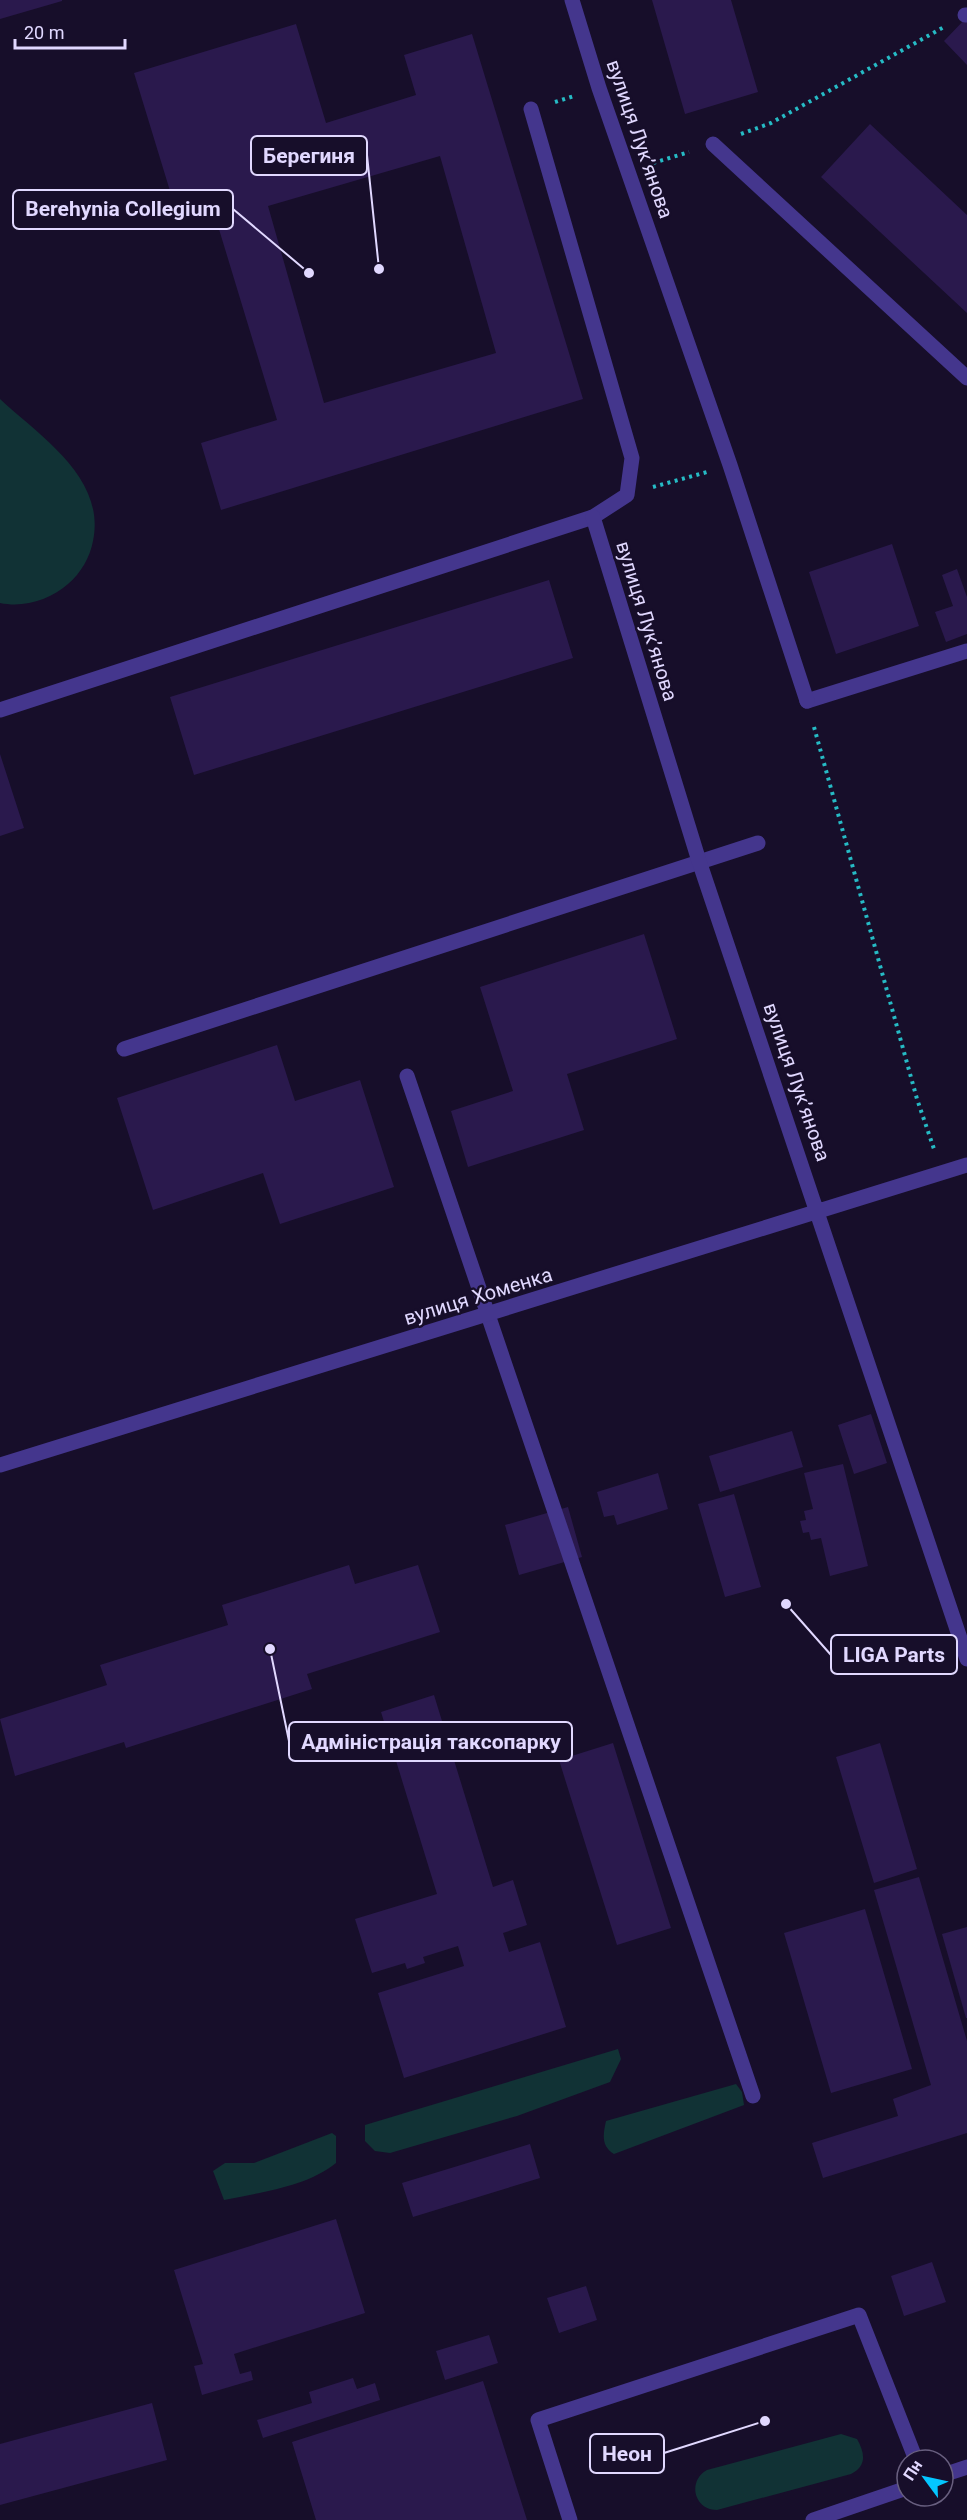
<svg xmlns="http://www.w3.org/2000/svg" width="967" height="2520" font-family="Roboto,sans-serif">
<style>
.green{fill:#113235}
.building{fill:#2a194d;fill-rule:evenodd}
.lines{fill:none;stroke-linecap:round;stroke-linejoin:round}
.path{stroke:#26bbc5;stroke-width:4;stroke-dasharray:3 4.5;stroke-linecap:butt}
.service{stroke:#44368d;stroke-width:15}
.minor{stroke:#44368d;stroke-width:15}
.labels{text-anchor:middle;dominant-baseline:central;stroke-width:5;stroke-linejoin:round;paint-order:stroke}
.street-label{font-size:20px;fill:#e1d8ff;stroke:#170e2a}
.leader{fill:none;stroke:#e1d8ff;stroke-width:2}
.callout-dot{fill:#e1d8ff;stroke:#170e2a;stroke-width:2}
.callout{fill:#170e2a;stroke:#e1d8ff;stroke-width:2}
.callout-label{font-size:21px;text-anchor:middle;font-weight:bold;fill:#e1d8ff}
</style>
<rect width="100%" height="100%" fill="#170e2a"/>
<path class="green" d="M0,399C41,437 106,478 93,541C90,557 81,573 68,584C50,600 24,608 0,603Z
M618,2049L621,2059L610,2082L517,2116L390,2153L375,2151L365,2141V2125Z
M736,2084L742,2092L744,2105L614,2154C601,2146 603,2135 606,2121Z
M332,2133L336,2136V2163C306,2187 262,2192 224,2200L213,2171L225,2163H254Z
M841,2434L857,2439C865,2453 867,2466 851,2474L717,2510C694,2510 687,2481 707,2470Z"/>
<path class="building" d="M0,0H62V1L0,19Z
M652,0H731L758,92L685,114Z
M967,17V65L944,41Z
M296,24L326,123L416,95L404,55L472,34L583,399L221,510L201,443L277,420L208,193L174,204L134,73ZM440,156L496,353L324,403L268,206Z
M870,124L967,215V313L821,177Z
M892,544L919,626L836,654L809,572Z
M957,569L967,597V634L946,642L935,612L953,606L942,575Z
M549,580L573,658L194,775L170,697Z
M0,754L24,828L0,836Z
M644,934L677,1039L567,1074L584,1130L468,1167L451,1111L513,1091L480,987Z
M277,1045L295,1101L360,1080L394,1187L280,1224L263,1173L153,1210L117,1098Z
M871,1414L887,1463L854,1474L838,1425Z
M792,1431L803,1467L720,1492L709,1456Z
M843,1464L868,1566L830,1576L821,1538L811,1540L809,1532L803,1533L800,1521L806,1520L804,1511L813,1509L804,1473Z
M658,1473L668,1509L617,1525L614,1515L604,1517L597,1492Z
M734,1494L761,1587L725,1597L698,1504Z
M568,1507L582,1557L519,1575L505,1525Z
M349,1565L355,1584L418,1565L440,1632L307,1674L312,1689L126,1748L124,1742L15,1776L0,1719L107,1685L100,1665L228,1625L222,1605Z
M434,1695L493,1887L513,1880L527,1925L503,1933L509,1952L540,1942L566,2027L404,2078L378,1993L464,1966L458,1946L423,1957L425,1963L407,1969L405,1963L372,1973L355,1919L437,1894L381,1712Z
M613,1743L671,1928L617,1945L559,1760Z
M880,1743L917,1869L874,1883L836,1757Z
M919,1877L967,2041V2133L823,2178L812,2143L898,2116L893,2099L931,2085L874,1890Z
M865,1909L912,2069L831,2093L784,1933Z
M967,1927V2018H966L942,1934Z
M530,2144L540,2178L413,2217L402,2183Z
M336,2219L365,2313L234,2354L240,2374L251,2371L253,2380L202,2395L194,2366L203,2364L174,2270Z
M932,2262L946,2302L904,2316L891,2276Z
M586,2286L597,2320L559,2333L547,2298Z
M489,2335L498,2363L445,2380L436,2351Z
M353,2378L357,2389L375,2383L380,2400L263,2438L257,2420L312,2403L309,2392Z
M483,2381L527,2520H316L292,2442Z
M152,2403L167,2460L0,2505V2444Z"/>
<g class="lines">
<path class="path" d="M555,102L574,96
M741,134L771,123L944,27
M653,163L689,152
M653,487L707,472
M814,727L917,1099L934,1149"/>
<path class="service" d="M965,15H967
M713,144L967,378
M807,701L967,651
M0,710L593,517L627,495L632,458L531,109
M124,1049L758,843
M407,1076L753,2096
M943,2475L967,2467
M570,2520L538,2420L859,2315L916,2460
M813,2520L907,2488"/>
<path class="minor" d="M572,0L599,88L730,465L807,701
M593,517L699,861L967,1659
M0,1465L967,1165"/>
</g>
<g class="labels">
<g class="street-label">
<text transform="translate(640 139) rotate(71)">вулиця Лукʼянова</text>
<text transform="translate(647 621) rotate(73)">вулиця Лукʼянова</text>
<text transform="translate(797 1082) rotate(71)">вулиця Лукʼянова</text>
<text transform="translate(478 1296) rotate(-17)">вулиця Хоменка</text>
</g>
</g>
<path class="leader" d="M379 269L367 155M309 273L233 209M786 1604L831 1655M270 1649L289 1741M765 2421L664 2453"/>
<g class="callout-dot">
<circle cx="379" cy="269" r="6"/>
<circle cx="309" cy="273" r="6"/>
<circle cx="786" cy="1604" r="6"/>
<circle cx="270" cy="1649" r="6"/>
<circle cx="765" cy="2421" r="6"/>
</g>
<g class="callout">
<rect x="251" y="136" width="116" height="39" rx="6"/>
<rect x="13" y="190" width="220" height="39" rx="6"/>
<rect x="831" y="1635" width="126" height="39" rx="6"/>
<rect x="289" y="1722" width="283" height="39" rx="6"/>
<rect x="590" y="2434" width="74" height="39" rx="6"/>
</g>
<g class="callout-label">
<text x="309" y="163">Берегиня</text>
<text x="123" y="216">Berehynia Collegium</text>
<text x="894" y="1662">LIGA Parts</text>
<text x="431" y="1749">Адміністрація таксопарку</text>
<text x="627" y="2461">Неон</text>
</g>
<g transform="translate(925 2478) rotate(303)"><circle r="28" fill="#170e2a" stroke="#685f7f" stroke-width="1.5"/>
<path d="M0-4.5L10 22L0 15L-10 22Z" fill="#04c6ff"/>
<text y="-9" font-size="16" font-weight="bold" text-anchor="middle" fill="#e1d8ff">Пн</text>
</g>
<path d="M15 39v9h110v-9" fill="none" stroke="#e1d8ff" stroke-width="3"/>
<text x="24" y="39" font-size="18" fill="#e1d8ff" stroke="#170e2a" stroke-width="4.5" paint-order="stroke">20 m</text>
</svg>
